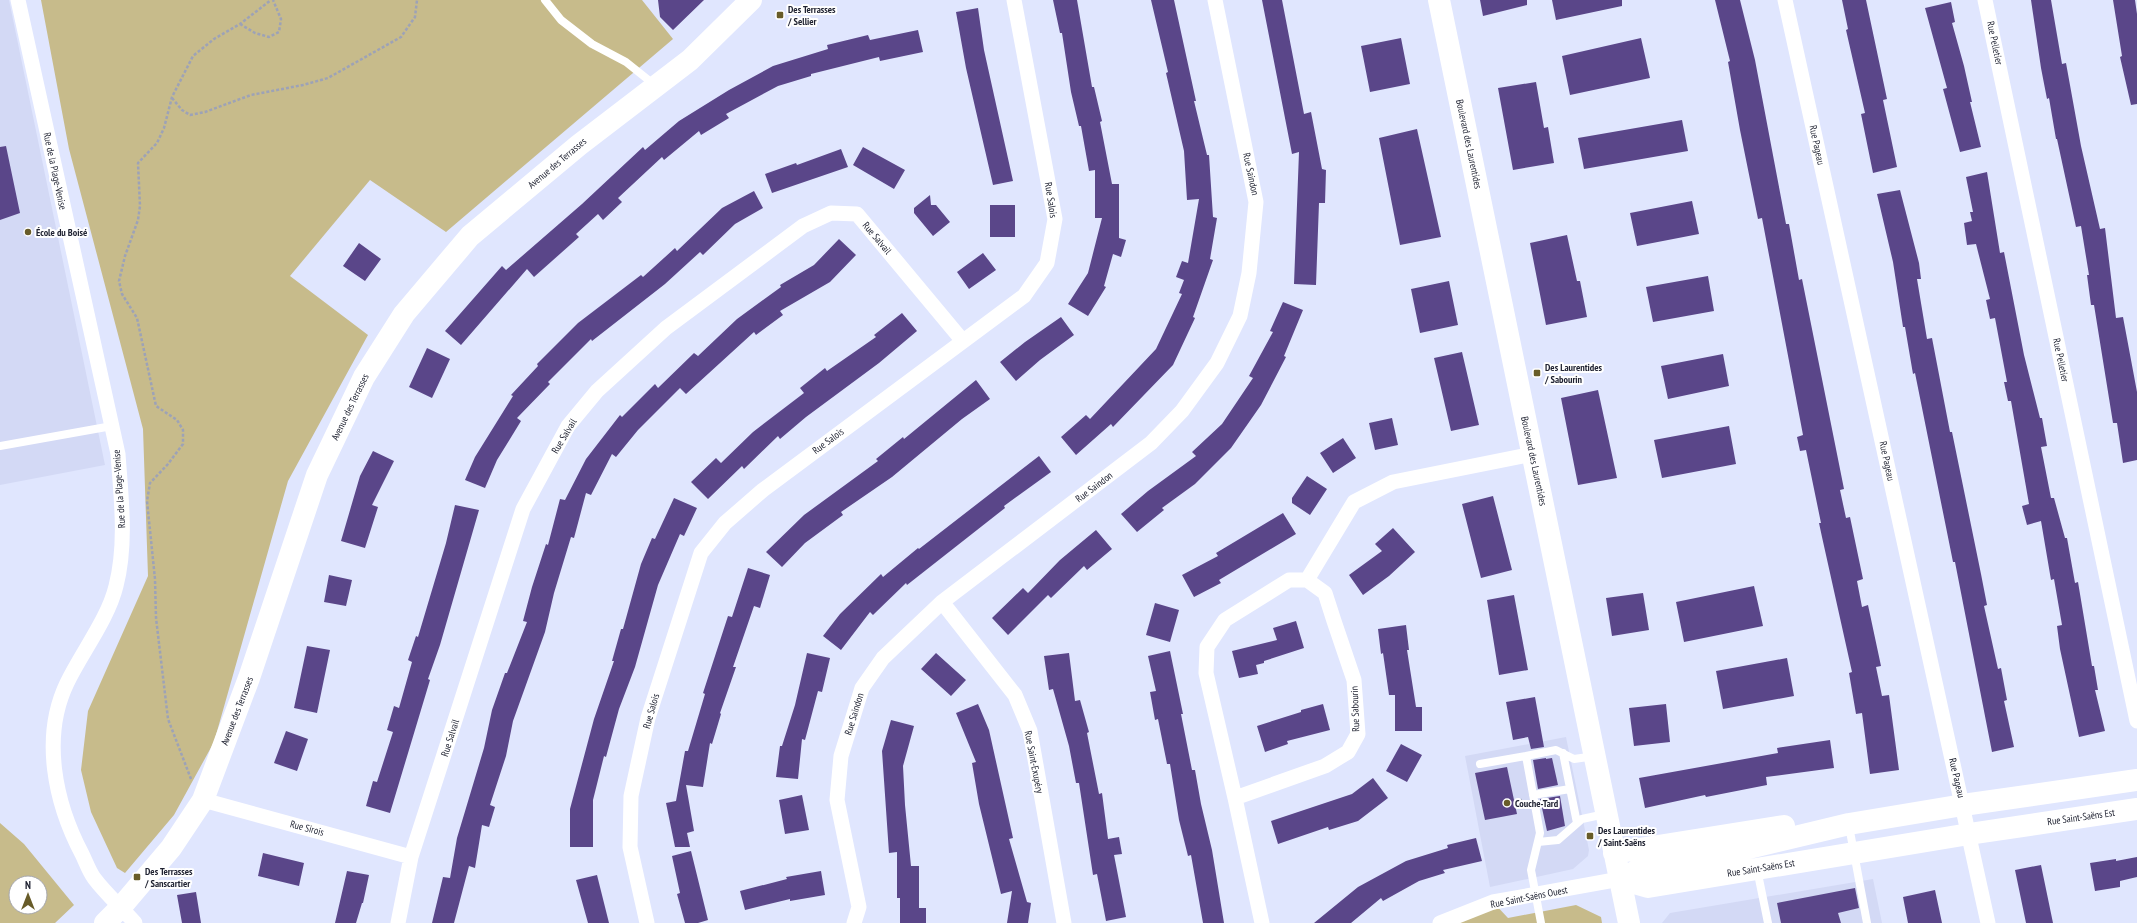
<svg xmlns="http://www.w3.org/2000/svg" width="2137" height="923" font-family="'PT Sans Narrow',sans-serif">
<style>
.built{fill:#d3d9f5}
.green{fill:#c7bb8b;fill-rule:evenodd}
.building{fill:#5a4689}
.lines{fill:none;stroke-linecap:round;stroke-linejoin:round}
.path{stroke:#9da2b7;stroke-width:2.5;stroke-dasharray:3 2;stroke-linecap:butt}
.lane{stroke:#fff;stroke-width:8}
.street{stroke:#fff;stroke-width:15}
.secondary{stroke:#fff;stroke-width:22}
.poi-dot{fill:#685c29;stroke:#fff;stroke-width:1.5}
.labels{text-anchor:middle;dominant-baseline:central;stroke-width:4;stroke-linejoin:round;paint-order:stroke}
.poi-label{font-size:10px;font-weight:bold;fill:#202332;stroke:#fff;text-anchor:start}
.street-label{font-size:10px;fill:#202332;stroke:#fff}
</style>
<rect width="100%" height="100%" fill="#e0e6fe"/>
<path class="built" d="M0,0H9L105,465L0,485Z
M1566,737L1589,850L1588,856L1573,869L1490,887L1465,756Z
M1873,879L1882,923H1662L1670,913Z"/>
<path class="green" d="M41,0H642L673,39L446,232L370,180L290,276L368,335L288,481L214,742L174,815L125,873L117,868L91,812L81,770L88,711L148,576L143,429L69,149Z
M0,823L24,844L74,905L55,923H0ZM16,883H40V907H16Z
M1493,902L1508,918L1576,905L1601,917L1602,923H1440Z"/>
<path class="building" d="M658,0H704L673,30L660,17Z
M1053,0H1077L1092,87H1094L1102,121L1100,122L1112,184H1119V238L1126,240L1121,257L1113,254L1104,286L1106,287L1088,316L1068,304L1088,273L1102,218H1095V170L1089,171L1081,126H1079L1071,92L1062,33H1060Z
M1151,0H1174L1196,101H1194L1207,155H1209L1213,217L1217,218L1210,259L1213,260L1193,317L1195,318L1173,365L1113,427L1111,424L1076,455L1061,437L1086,415L1090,419L1156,349L1182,294L1179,293L1184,280L1176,277L1182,261L1188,263L1199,199L1187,200L1184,151L1166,73L1168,72Z
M1262,0H1282L1304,114L1311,112L1322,169L1326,170L1325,203H1319L1316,285L1294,284L1299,152L1292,154Z
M1480,0H1527V5L1483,16Z
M1552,0H1622V6L1556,20Z
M1715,0H1740L1755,60L1786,224H1789L1799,280L1802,279L1844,489L1840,490L1846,518L1850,517L1863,579L1857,581L1862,607L1868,605L1881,666L1876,667L1882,696L1889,695L1899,770L1870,774L1862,713L1856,714L1849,673L1852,672L1822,537L1819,523H1821L1806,450L1800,451L1797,437L1803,435L1762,218L1758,219L1740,130L1728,62L1730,61Z
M1842,0H1866L1887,99L1883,100L1897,167L1873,173L1861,114L1865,113L1846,30L1848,29Z
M2031,0H2051L2062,64L2066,63L2081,146L2100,229L2105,228L2116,318L2123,317L2137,392V460L2123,463L2117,423H2113L2094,305H2091L2087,275H2089L2081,226L2076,227L2057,139H2056L2049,98L2047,99L2041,68Z
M2113,0H2135L2137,14V104L2131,105L2120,57L2122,56Z
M1951,2L1955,22L1952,23L1964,66L1972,102H1970L1981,147L1960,152L1943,89L1947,88L1925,8Z
M978,8L984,50L1013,181L993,185L966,68L956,12Z
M918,30L923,52L880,61L879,57L811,74V76L778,86L726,114L729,118L701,135L699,131L664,160L662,157L618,198L622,202L603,220L598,214L576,234L579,237L534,277L527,269L461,345L445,331L502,266L506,270L582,204L643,147L645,150L679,121L729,90L773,66L828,49L827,45L868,35L870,40Z
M1401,38L1410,84L1370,92L1361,46Z
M1641,38L1650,78L1570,95L1562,56Z
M1536,82L1544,128L1548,127L1554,163L1513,170L1498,88Z
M1682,120L1688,151L1584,169L1578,138Z
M1417,129L1441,237L1400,245L1379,138Z
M6,146L20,213L0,220V147Z
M863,147L905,170L894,189L853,165Z
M841,149L848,167L772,193L765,174L796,163L797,165Z
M1987,172L2000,253L2004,252L2024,355L2040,418H2042L2047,446L2041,447L2051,498H2054L2065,538H2067L2075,583L2078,582L2092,666H2094L2098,690H2095L2105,731L2079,737L2060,649L2057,626L2062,625L2054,579L2051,580L2041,521L2027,525L2022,506L2029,504L2011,401H2008L2004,382H2007L1995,318L1990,319L1986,300L1990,299L1976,244L1967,245L1964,223L1972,221L1970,212H1973L1966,177Z
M1900,190L1919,263L1921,279H1917L1927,339L1932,338L1950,432H1952L1981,574L1987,605L1984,606L1998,669L2001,668L2007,700L2004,701L2014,747L1992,752L1955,562H1953L1915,373L1913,374L1905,327H1903L1893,262L1877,194Z
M754,191L763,208L735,224L703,255L700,252L665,284L592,341L591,339L548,382L550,384L517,418L521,421L497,460L485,488L465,480L475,457L513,396L511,395L538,366L537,364L578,323L641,275L643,277L675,248L677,251L722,208Z
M930,195L931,205H936L950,222L933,236L914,213V208Z
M1692,201L1699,234L1637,246L1630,213Z
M990,205H1015V237H990Z
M1567,235L1577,281H1580L1587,317L1546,325L1530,243Z
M839,239L856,255L830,282L780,311L783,315L756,335L754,332L686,394L680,388L638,430L616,457L612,454L591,495L586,493L574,538L571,537L554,593L545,632L513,721L506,756L490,805L495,807L489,827L482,825L475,868L469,866L454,923H432L443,877L450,878L457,838L484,748L492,710L505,673H507L527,622L523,621L532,587L546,544L548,545L560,499L565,500L586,459L620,415L622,417L655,384L658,388L694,353L698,356L737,319L781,287L780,285L814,265Z
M359,243L381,259L365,281L343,266Z
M983,253L996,270L969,289L957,272Z
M1708,276L1714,311L1653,322L1646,287Z
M1449,281L1458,325L1420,333L1411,289Z
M1283,302L1303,310L1284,356L1286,357L1261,405L1231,448L1195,484L1162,508L1164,510L1137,532L1121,514L1148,491L1196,456L1192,452L1222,424L1253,378L1249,376L1273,332L1270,331Z
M902,313L917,331L879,363L806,417L780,439L778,436L744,469L742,466L708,499L691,482L716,458L721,463L753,432L804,393L800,388L825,368L827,371L876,337L874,335Z
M1061,317L1074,335L1040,360L1016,381L1000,362L1025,342Z
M427,348L450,359L432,398L409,387Z
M1462,352L1479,425L1451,431L1434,358Z
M1723,354L1729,386L1668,399L1661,366Z
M976,380L990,399L962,419L892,477L841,512L843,515L805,543L782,567L766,552L804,515L878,461L876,459L903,437L904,439Z
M1598,390L1617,478L1578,485L1561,398Z
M1392,418L1398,445L1375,450L1369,423Z
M1729,426L1736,464L1662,478L1654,440Z
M1343,438L1356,458L1333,473L1320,453Z
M373,451L394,461L372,505L378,507L365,548L341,541L360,476Z
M1039,456L1051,472L1004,506L1005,508L907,585L906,583L873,615L870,612L841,650L823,636L840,614L881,574L883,577L918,548L919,549Z
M1307,476L1327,489L1310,515L1292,503V498Z
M1493,496L1512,570L1481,578L1462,504Z
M674,498L697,508L684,536L680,534L658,585L635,667L619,709L606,757L604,756L593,800V847H570V809L594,719L614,661H612L621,629H623L641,564L652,538L655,539Z
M455,505L479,510L440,645L428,679L430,680L390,813L366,806L373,781L377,782L393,732L387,730L394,706L399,708L412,662L408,660L416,636L418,637L446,543Z
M1283,513L1296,534L1219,580L1221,583L1194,597L1182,575L1218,556L1216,553Z
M1393,528L1415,552L1389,576L1363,595L1349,575L1382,551L1375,544Z
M1096,530L1112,549L1087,570L1084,566L1051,598L1048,595L1008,635L992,618L1023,588L1028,593L1060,560Z
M748,568L770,575L760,608L754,606L733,667H736L720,713L721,714L712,744L710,743L703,787L686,785L694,831L687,833L690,847H675L666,803L676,801L685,751H688L705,694L703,693L728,616L732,617Z
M329,575L352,580L346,606L324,602Z
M1754,586L1763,626L1684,642L1676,602Z
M1643,593L1649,630L1612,636L1606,598Z
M1514,595L1528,670L1499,675L1487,600Z
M1155,603L1179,610L1170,642L1146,635Z
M1296,621L1304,648L1264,661V663L1256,665L1258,674L1239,678L1232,651L1277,640L1273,628Z
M1406,625L1409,650H1407L1416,707H1422V731H1395V695H1389L1383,653L1381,654L1378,629Z
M307,646L330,650L317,713L294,708Z
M1170,651L1183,714H1181L1192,770H1195L1201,804L1212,850L1224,923H1203L1191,855L1188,856L1179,820L1170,764H1167L1158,719L1155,720L1150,692L1156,691L1148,656Z
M807,653L830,658L822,692L818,691L805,740L802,739L798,779L776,777L780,746H782L795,705Z
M936,653L966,680L951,696L921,669Z
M1069,653L1075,701L1080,700L1089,732L1087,733L1099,794L1102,793L1108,839L1119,837L1122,854L1114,855L1126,917L1106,921L1097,874L1093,875L1079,783H1076L1069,746L1053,689L1049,690L1044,656Z
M1787,658L1794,696L1723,709L1716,671Z
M1535,697L1544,747L1531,749L1528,737L1513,740L1506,702Z
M978,704L989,730L1013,838L1009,839L1027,902L1031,903L1028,923H1007L1012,891L1001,894L979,804L972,763L976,762L956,713Z
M1323,704L1330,730L1287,741L1288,744L1265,752L1257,726L1301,712V710Z
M1666,704L1670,742L1634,746L1629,708Z
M891,720L914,726L903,766L905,805L911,866H919V908H926V923H900V898H897V852L889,853L882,751Z
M286,731L308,739L297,771L274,763Z
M1830,740L1834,768L1766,777L1767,785L1706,797L1705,795L1645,808L1639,778L1778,753L1777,748Z
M1401,744L1422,755L1407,782L1386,771Z
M1546,758V759L1552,758L1558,785L1538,789L1533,760Z
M1507,767L1517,814L1485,820L1475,773Z
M1373,778L1388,798L1358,821L1329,830L1328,827L1278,844L1271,821L1352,794Z
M802,795L809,830L785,834L779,800Z
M1560,796L1565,826L1547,831L1540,799Z
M1476,838L1482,861L1443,870L1445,873L1419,881L1383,901L1381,898L1351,923H1314L1358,887L1406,861L1448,848L1447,845Z
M691,851L708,920L698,923H685L677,894L680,893L672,856Z
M263,853L304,863L299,886L258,876Z
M2137,857V877L2120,881V887L2095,891L2090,863L2116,859V861Z
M2041,865L2053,923H2026L2015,870Z
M347,871L369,875L363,903H362L356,923H335Z
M821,871L825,895L790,901V899L745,910L740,891L787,879L786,877Z
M597,875L609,923H588L576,880Z
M1855,888L1859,908L1838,913L1841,923H1781L1777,903Z
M1935,890L1942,923H1908L1903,897Z
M196,892L201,923H182L177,895Z"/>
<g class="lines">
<path class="path" d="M240,24L255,33L269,37L279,32L281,19L273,0
M172,98L182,110L190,115L205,112L251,95L303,85L328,78L401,37L415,17L417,0
M191,779L168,719L156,618L155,579L147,501L150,483L168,464L183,444V430L177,420L156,406L137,318L122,294L119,281L125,256L138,220L140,206L138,163L157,143L164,128L172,97L193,56L214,39L240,24L271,0
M1514,801L1522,800"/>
<path class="lane" d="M545,0L561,20L592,44L626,62L656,86
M0,446L112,426
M1563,753L1577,823
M1480,764L1526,756
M1533,795L1570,789
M1849,826L1867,923
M1538,842L1558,840L1582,819L1605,814
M1757,869L1768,923
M1541,923L1531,870L1540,833L1526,756L1556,750L1574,759L1595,756"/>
<path class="street" d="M18,0L118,454C121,497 127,543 116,586C108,619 82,652 67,683C41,737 55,803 82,854C86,862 89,871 94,878C106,894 122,908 135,923
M1785,0L1988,923
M1985,0L2137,721
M942,602L1015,695L1030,731L1064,923
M1235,798L1206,673L1207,647L1225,620L1289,580H1307
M203,800L411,857
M398,923L411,857L523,509L568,426L597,391L666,328L803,226L831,213L857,214L962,340
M647,923L630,847L631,796L648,718L701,553L725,523L763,490L1024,296L1047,263L1055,219L1014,0
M854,923L859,907L837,800L841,756L862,688L883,658L942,602L1151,443L1182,411L1217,363L1240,316L1249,273L1256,202L1215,0
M1262,923L1235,798L1325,766L1348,752L1358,734L1354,680L1334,621L1325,593L1307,580L1354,502L1393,482L1533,454
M1440,923L1493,902L1620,879"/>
<path class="secondary" d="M1439,0L1629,923
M1614,853L1784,826
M1620,879L1642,868L1707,858L1849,824L1963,805L2137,780
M1620,879L1648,887L1969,834L2137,809
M105,923L121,907L171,848L203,800L249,678L317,475L364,377L404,314L470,236L579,145L690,60L751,0"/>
</g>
<g class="poi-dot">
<rect x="776" y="11" width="8" height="8" rx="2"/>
<circle cx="28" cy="232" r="4"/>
<rect x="1533" y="369" width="8" height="8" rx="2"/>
<circle cx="1507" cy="803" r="4"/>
<rect x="1586" y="832" width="8" height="8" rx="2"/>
<rect x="133" y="873" width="8" height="8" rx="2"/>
</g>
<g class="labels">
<g class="poi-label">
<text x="788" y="9">Des Terrasses<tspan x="788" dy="12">/ Sellier</tspan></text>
<text x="36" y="232">École du Boisé</text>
<text x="1545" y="367">Des Laurentides<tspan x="1545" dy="12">/ Sabourin</tspan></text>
<text x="1515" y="803">Couche-Tard</text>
<text x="1598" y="830">Des Laurentides<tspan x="1598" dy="12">/ Saint-Saëns</tspan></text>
<text x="145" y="871">Des Terrasses<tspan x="145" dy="12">/ Sanscartier</tspan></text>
</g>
<g class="street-label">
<text transform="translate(1995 43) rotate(78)">Rue Pelletier</text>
<text transform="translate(1469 144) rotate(78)">Boulevard des Laurentides</text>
<text transform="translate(1817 145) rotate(78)">Rue Pageau</text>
<text transform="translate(557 163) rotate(-40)">Avenue des Terrasses</text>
<text transform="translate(55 171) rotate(78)">Rue de la Plage-Venise</text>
<text transform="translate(1251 174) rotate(78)">Rue Saindon</text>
<text transform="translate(1051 200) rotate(81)">Rue Salois</text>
<text transform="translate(877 238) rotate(50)">Rue Salvail</text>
<text transform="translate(2061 360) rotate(78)">Rue Pelletier</text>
<text transform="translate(350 407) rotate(-64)">Avenue des Terrasses</text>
<text transform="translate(564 436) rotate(-59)">Rue Salvail</text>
<text transform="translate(828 441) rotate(-37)">Rue Salois</text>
<text transform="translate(1534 461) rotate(78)">Boulevard des Laurentides</text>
<text transform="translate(1887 461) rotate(78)">Rue Pageau</text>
<text transform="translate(1094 487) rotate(-37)">Rue Saindon</text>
<text transform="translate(119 489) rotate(-94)">Rue de la Plage-Venise</text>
<text transform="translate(1355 709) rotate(-92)">Rue Sabourin</text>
<text transform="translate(237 711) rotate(-69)">Avenue des Terrasses</text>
<text transform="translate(651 711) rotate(-74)">Rue Salois</text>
<text transform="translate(854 714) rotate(-73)">Rue Saindon</text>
<text transform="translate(450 738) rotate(-72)">Rue Salvail</text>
<text transform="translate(1034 762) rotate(79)">Rue Saint-Exupéry</text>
<text transform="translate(1957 778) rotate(77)">Rue Pageau</text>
<text transform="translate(2081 817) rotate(-8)">Rue Saint-Saëns Est</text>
<text transform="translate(307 828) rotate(15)">Rue Sirois</text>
<text transform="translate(1761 868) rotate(-9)">Rue Saint-Saëns Est</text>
<text transform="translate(1529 897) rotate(-11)">Rue Saint-Saëns Ouest</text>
</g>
</g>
<g transform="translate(28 895)"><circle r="19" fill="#ffffff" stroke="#a6a7ad"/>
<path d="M0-3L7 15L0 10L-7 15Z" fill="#685c29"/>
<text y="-6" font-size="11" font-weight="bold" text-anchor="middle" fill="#202332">N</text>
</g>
</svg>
